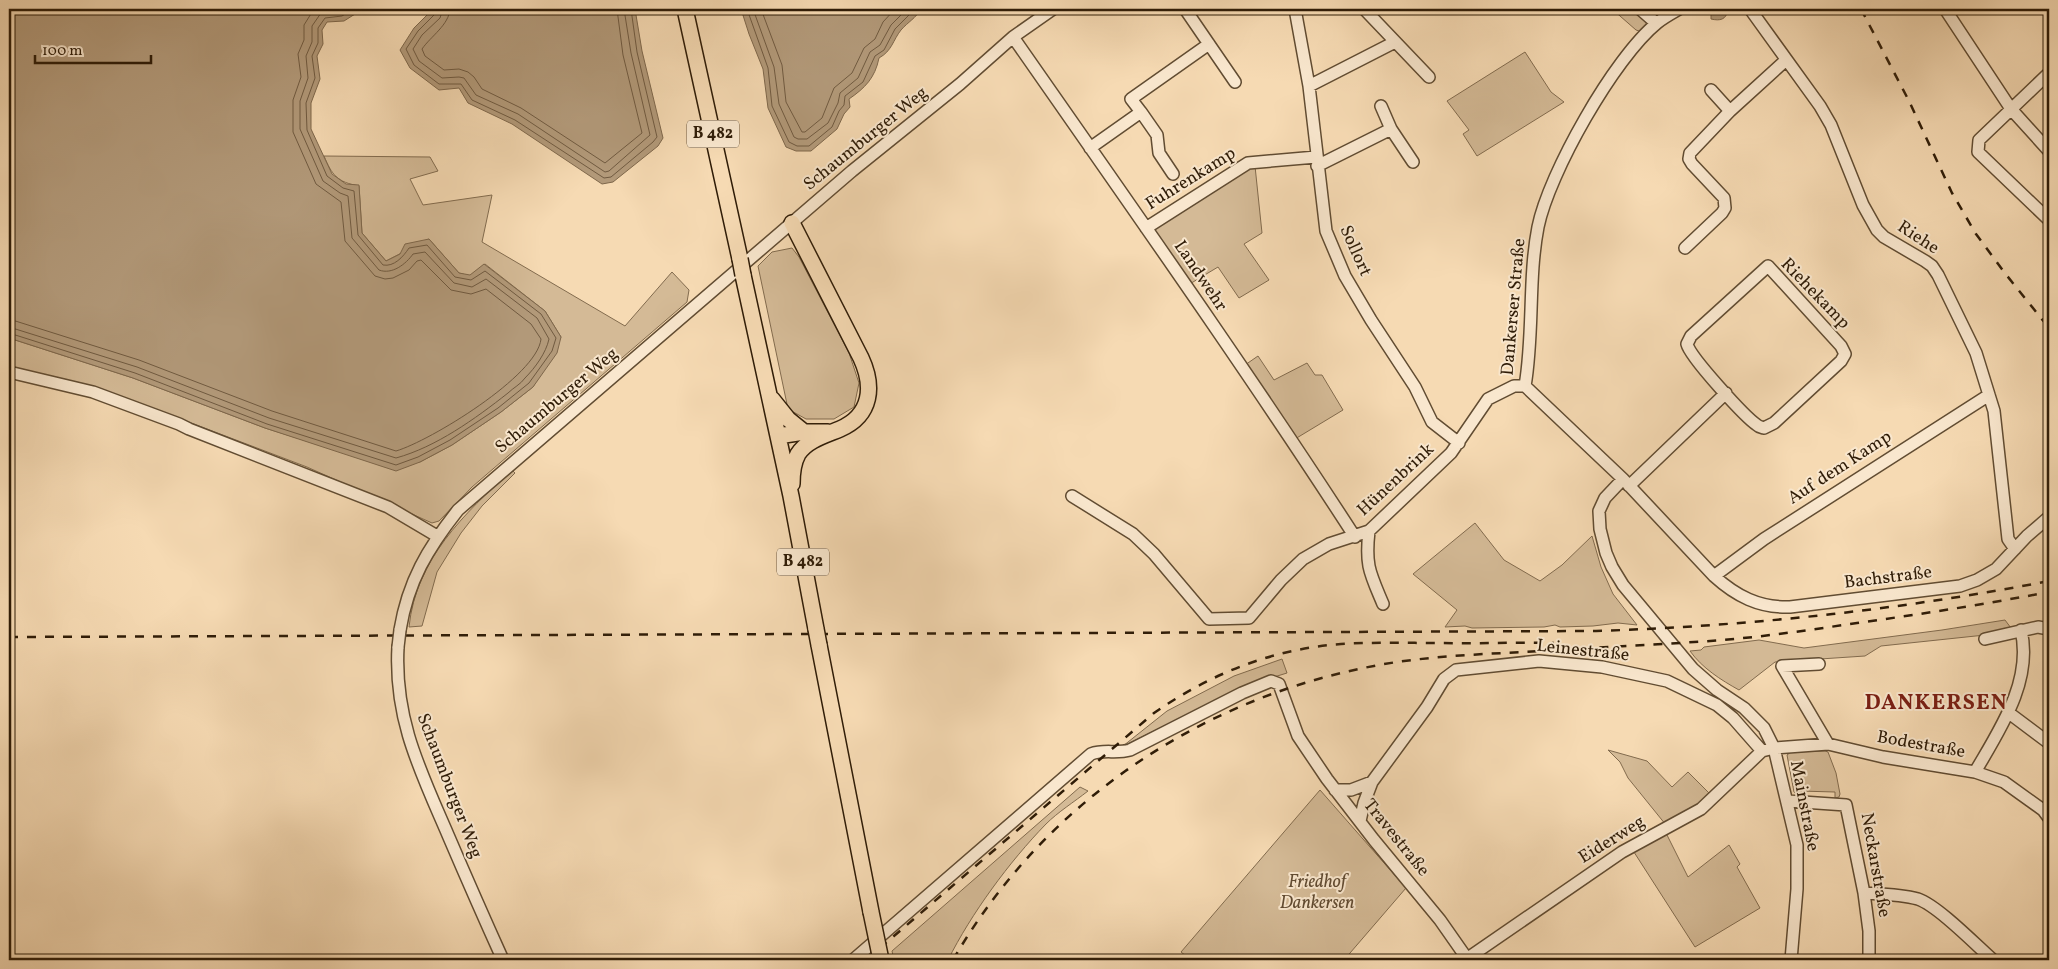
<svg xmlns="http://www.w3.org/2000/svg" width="2058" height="969" font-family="Vollkorn,serif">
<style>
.green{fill:#d4ba96;stroke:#826b4e}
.water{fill:#b29979;stroke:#7e674b}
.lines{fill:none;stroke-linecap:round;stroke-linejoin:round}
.shore{stroke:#705a40;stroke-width:1}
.minor-casing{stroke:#614c32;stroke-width:14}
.major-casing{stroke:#2f1c07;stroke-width:18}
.minor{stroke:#f9e7ce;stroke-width:11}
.major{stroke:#f6dab3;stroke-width:15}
.rail{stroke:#2f1c07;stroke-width:2.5;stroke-dasharray:9 9;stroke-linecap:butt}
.minor-bridge-casing{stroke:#614c32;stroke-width:14;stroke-linecap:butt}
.major-bridge-casing{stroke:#2f1c07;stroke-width:18;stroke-linecap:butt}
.minor-bridge{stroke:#f9e7ce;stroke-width:11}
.major-bridge{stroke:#f6dab3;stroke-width:15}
.labels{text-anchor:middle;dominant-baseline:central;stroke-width:4;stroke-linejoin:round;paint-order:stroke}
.shield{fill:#f9e7ce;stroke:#6c5943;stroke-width:1}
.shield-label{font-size:16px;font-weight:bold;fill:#2f1c07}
.street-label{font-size:18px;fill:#2f1c07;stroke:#f9e7ce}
.park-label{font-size:18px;font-style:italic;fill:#614b32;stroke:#f9e7ce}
.district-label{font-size:22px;font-weight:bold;letter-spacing:1px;fill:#7a1f14;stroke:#f9e7ce}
</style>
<rect width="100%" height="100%" fill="#f6dab3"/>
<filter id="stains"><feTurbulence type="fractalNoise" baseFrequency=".004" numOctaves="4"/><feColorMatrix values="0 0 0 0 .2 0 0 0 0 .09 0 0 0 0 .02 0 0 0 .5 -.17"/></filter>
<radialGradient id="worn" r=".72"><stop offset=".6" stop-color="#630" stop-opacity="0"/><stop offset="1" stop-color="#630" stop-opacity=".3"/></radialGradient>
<path class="green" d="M1612,9H1634L1646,19V27L1639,31L1636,30Z
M1525,52L1551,92L1564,102L1477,156L1463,134L1469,130L1447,101Z
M324,156L430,157L438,171L410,179L423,205L492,195L482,242L625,326L672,272L689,290L687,302L472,487L439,521L432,523L307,467L99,388L9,367V338L133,378L265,428L316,444L420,462L452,445L501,412L533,387L561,337L545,311L485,264L470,276L459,273L429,239L386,261L362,233L359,186C337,182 332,175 324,156Z
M1255,166L1262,233L1244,244L1269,280L1239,298L1218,267L1188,285L1153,231L1155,225L1246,168Z
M792,248L799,257L849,353L859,383L854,407L834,419H806L788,409L758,266L772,252Z
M1258,356L1274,380L1307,363L1315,375H1322L1343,410L1295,439L1245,365Z
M512,470L515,473L482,506L461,533L437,572L422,626L409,627C416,559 464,514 512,470Z
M1475,523L1504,560L1540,581L1562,565L1592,536L1601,567L1613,594L1637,625L1618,623L1593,626L1560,627L1555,625L1544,627L1472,628L1465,626L1445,627L1457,610L1413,574Z
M2005,620L2011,628L1985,635L1881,646L1865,656L1775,662L1739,690C1721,680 1702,668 1690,651L1701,650L1704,647L1759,640L1804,648L1942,630Z
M1282,659L1287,673L1245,686L1123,746L1167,711L1234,676Z
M1608,750L1647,761L1672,787L1688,772L1711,795L1695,809L1666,825L1628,778L1620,762Z
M1825,751L1828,752L1836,773L1840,794L1839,797L1835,798V792L1799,791V796L1794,792L1787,755L1791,752Z
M1080,787L1088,791C1074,802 1058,812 1046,824C1009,862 971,914 948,960H894L892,951Z
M1320,790L1406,888L1344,960H1183L1186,956L1181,952Z
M1665,831L1688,877L1729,845L1740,864L1737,867L1760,908L1695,947L1632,849Z"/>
<path class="water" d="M9,9H363L344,21L327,22L322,30L323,44L317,56L320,79L311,103V129L332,174L346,184L359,185L362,233L386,261L400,254L405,244L429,239L459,273L470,275L484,264L545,311L561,337L557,353L533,387L501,412L452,445L420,462L396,471L265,428L133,378L9,338Z
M433,9H635L642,51L663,138L658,146L613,182L602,184L512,124L468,103L459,88L439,90L410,68L400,50L414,28Z
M741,9H921C916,18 908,22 901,30C893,40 892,51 879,58C875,78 865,88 849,99L850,107L844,114L837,129L811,151H796L786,147L768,108L763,69L749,34Z
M1713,9H1728V10C1726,20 1720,21 1711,19V12Z"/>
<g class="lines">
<path class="shore" d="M436,9L435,14L418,31L406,49L414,65L439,84H461L472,100L515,120L604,178L611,177L653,142L657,137L637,52L631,9
M443,9L440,18L422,35L413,49L419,61L442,78L459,77L464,78L476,95L518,114L605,172L609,171L650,135L631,53L624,9
M450,9C449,25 431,36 422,49L425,56L444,70L459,69L468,72L474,77L482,89L521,108L605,163L642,133L623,55L617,9
M747,9L768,68L772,106L789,142L797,146H809L832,127L839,111L844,105L845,96L863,82L875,56L884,50L895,29L915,9
M753,9L774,67L779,104L794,137L798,139H807L828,123L838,103L840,93L858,78L870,52L880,45L891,25L907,9
M761,9L782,65L786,102L802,132H805L822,118L834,88L852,73L864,48L875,39L883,22L895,9
M9,319L139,360L272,411L396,451C430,441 537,376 541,339L531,324L486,289L471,294L451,290L421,260L417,261L409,270L393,278L385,279L375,276L345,241L341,202L316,184L293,132V100L301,77L298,54L304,40V25L314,9
M9,327L137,367L269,418L396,458C436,447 475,419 508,393C513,388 521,384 525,378C535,368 546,353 549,339L537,318L486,279L472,287L454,283L425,252L413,254C406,264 392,275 379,270L352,238L348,196L340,193L323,181L300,129V101L308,78L306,56L312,42V26L321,13L331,9H342
M9,333L135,373L267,424L396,465L418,457L450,440L498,408L529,383L552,351L556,338L541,314L485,271L471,280L455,277L427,245L409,248C403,257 394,267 383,265L358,235L354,191L343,188L327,176L307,130L306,103L315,78L312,56L318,43V28L325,18L342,16L353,9"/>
<g class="minor-casing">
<path id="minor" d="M1185,9L1235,82
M1295,9L1309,86L1326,231L1345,276L1371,320L1415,387L1432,422L1459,443
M1640,9L1656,23
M1750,9L1820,106L1831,125L1863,205L1877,230L1884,237L1925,261L1932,266L1938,275L1976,353L1994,411L2008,539L2015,549
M1945,9L2011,109L2049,151
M1366,11L1429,77
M1013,37C1128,202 1245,367 1355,537
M2049,73L1979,140L1978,152L2049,220
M1309,86L1395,42
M1711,90L1730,111
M1381,106L1391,129L1413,162
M1141,112L1157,135L1159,153L1173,174
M1090,148L1141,112L1131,99L1209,44
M1317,166L1391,129
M1146,228L1248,163L1316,157
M1685,248L1722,213L1725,208L1724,198L1692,164L1689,159L1690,153L1730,111L1786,60
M1768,266L1841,346L1845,354L1841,361L1774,423L1764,428C1760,427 1759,427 1757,425C1745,417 1690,357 1687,344L1691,336Z
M9,372L93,392L179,424L189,429L388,507L437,536
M1525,386L1623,479L1714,576C1736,596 1759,608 1790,607L1960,586L1977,580L1996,569L2027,536L2049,517
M1525,386C1534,334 1528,278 1538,227C1549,173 1614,58 1657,23C1663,18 1672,13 1679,9
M1623,479L1605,498L1599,511L1600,529L1606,553L1612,567L1623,585L1693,669L1717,690L1744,708L1764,728L1774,748L1797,845V889L1791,960
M1629,486L1726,393
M1072,496L1133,534L1154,554L1209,619L1249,618L1281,580L1303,559L1329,544L1369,531L1451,453L1488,399L1514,386H1525
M1369,531C1365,566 1370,573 1383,604
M1714,576L1764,539L1989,395
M400,630C408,581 428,548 458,510L852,171L960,84L1013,37L1053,9
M1985,639L2038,627L2049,629
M398,647C394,719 420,770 448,835C466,877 484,918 503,960
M1819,664L1782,666L1828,744
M2009,713L2049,743
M1975,772C2000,729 2033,681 2021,630
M1335,790H1351L1372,782L1427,707L1444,679L1456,670L1539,661L1602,667L1667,681L1717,705L1733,718L1762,751
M1788,801L1846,805L1864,893L1869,931V960
M1360,821L1364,803L1372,782
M1864,893C1882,894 1900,894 1918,899C1938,906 1976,945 1993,960
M853,960L1091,754C1104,749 1116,754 1130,750L1242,693L1271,681L1279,684L1298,736L1327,779L1374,840L1440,920L1468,960
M1465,960L1622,852L1701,809L1762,751L1774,748L1828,744L1883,757L1975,772L2004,782L2043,810L2049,818"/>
</g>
<g class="major-casing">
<path id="major" d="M685,9L740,259
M743,275L791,496L816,629
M772,399L788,419L804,432
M778,436L804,432H828
M792,484C792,475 793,463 798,454C807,440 826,435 840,429C872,415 874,386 861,358L792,223
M819,645L871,912"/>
</g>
<use href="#minor" class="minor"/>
<use href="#major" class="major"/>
<path class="rail" d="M1861,9L1909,101L1952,193L1976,234L2004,272L2049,328
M9,637L1596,631C1749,626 1899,610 2049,581
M866,960L1154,713C1210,674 1272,649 1341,644C1374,642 1407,643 1440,643C1478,644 1516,642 1554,643
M953,960C1047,797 1212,690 1397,662C1439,656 1482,654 1524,652C1581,648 1638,646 1694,642C1749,639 1803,631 1857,623C1922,614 1986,604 2049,592"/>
<g class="minor-bridge-casing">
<path id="minor-bridge" d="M398,647L400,630"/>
</g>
<g class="major-bridge-casing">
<path id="major-bridge" d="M740,259L743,275
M816,629L819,645
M871,912L881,960"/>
</g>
<use href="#minor-bridge" class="minor-bridge"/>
<use href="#major-bridge" class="major-bridge"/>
</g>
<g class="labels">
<g class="shield">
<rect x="687" y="120.5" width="52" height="27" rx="4"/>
<rect x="777" y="548.5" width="52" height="27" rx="4"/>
</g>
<g class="shield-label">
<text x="713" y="134">B 482</text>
<text x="803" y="562">B 482</text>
</g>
<g class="street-label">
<text transform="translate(866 139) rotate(-39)">Schaumburger Weg</text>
<text transform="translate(1191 179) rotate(-32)">Fuhrenkamp</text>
<text transform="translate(1918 238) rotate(33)">Riehe</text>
<text transform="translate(1355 251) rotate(66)">Sollort</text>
<text transform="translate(1200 276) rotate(56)">Landwehr</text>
<text transform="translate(1815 294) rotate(46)">Riehekamp</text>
<text transform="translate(1514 307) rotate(-85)">Dankerser Straße</text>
<text transform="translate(557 401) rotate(-40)">Schaumburger Weg</text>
<text transform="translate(1840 468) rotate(-33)">Auf dem Kamp</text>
<text transform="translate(1396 480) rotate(-43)">Hünenbrink</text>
<text transform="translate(1888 578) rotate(-7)">Bachstraße</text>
<text transform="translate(1583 651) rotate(6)">Leinestraße</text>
<text transform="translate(1921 745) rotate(10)">Bodestraße</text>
<text transform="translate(449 786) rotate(69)">Schaumburger Weg</text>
<text transform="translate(1804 806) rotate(79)">Mainstraße</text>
<text transform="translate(1396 838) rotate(51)">Travestraße</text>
<text transform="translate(1612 840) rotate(-32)">Eiderweg</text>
<text transform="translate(1875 865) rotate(80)">Neckarstraße</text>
</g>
<g class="park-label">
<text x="1317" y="882">Friedhof<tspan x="1317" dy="21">Dankersen</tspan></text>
</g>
<g class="district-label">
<text x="1936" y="703">DANKERSEN</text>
</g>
</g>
<rect width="2058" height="969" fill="none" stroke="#f6dab3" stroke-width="30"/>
<rect x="10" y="10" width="2038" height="949" fill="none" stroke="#2f1c07" stroke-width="2.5"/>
<rect x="15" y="15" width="2028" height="939" fill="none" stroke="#2f1c07"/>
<path d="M35 55v8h116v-8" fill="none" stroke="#2f1c07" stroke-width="2.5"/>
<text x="42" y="55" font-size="15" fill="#2f1c07" stroke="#f9e7ce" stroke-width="4" paint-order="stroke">100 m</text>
<rect width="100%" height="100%" filter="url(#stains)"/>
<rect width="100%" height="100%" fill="url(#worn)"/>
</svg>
